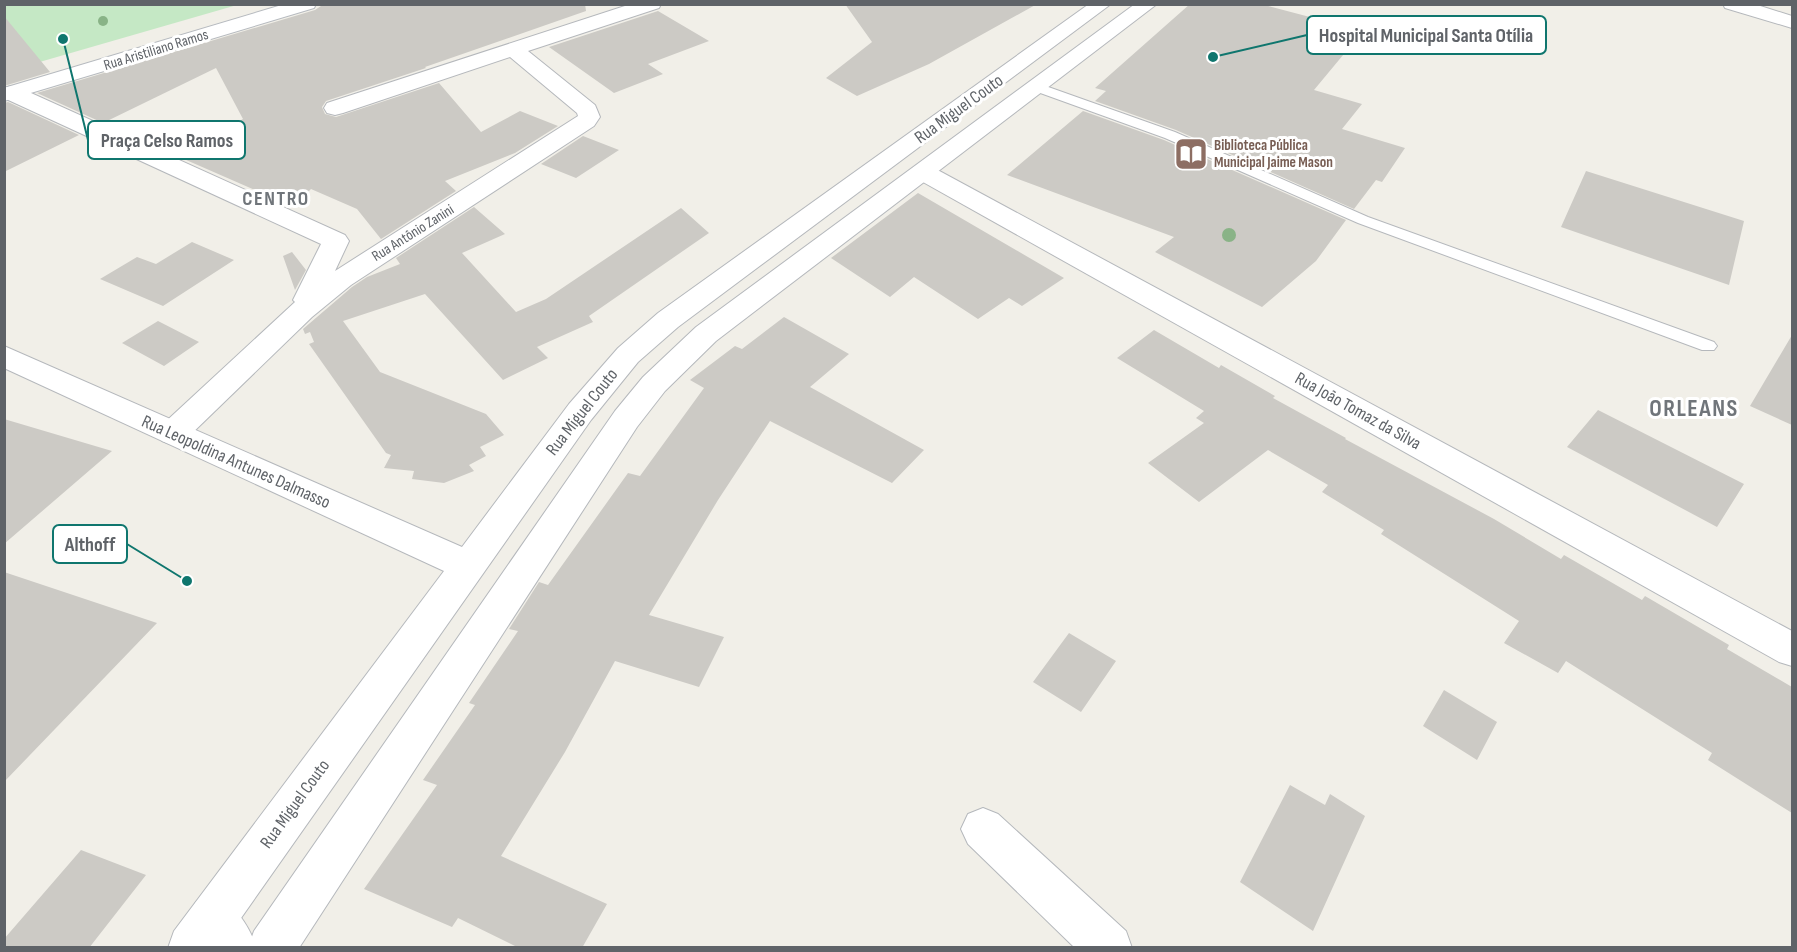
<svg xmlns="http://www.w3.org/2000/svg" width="1797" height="952" font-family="'Sofia Sans Condensed',sans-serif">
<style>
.green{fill:#c5e8c5}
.building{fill:#cccac5}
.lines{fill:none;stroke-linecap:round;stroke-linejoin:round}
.service-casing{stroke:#b5b8bc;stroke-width:2}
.minor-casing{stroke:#b5b8bc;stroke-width:2}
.tertiary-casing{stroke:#b5b8bc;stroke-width:2}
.secondary-casing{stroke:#b6babf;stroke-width:2}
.service{fill:#fff;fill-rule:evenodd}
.minor{fill:#fff;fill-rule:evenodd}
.tertiary{fill:#fff;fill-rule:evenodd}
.secondary{fill:#fff;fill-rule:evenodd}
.tree{fill:#89b387}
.labels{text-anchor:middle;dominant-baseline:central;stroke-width:6;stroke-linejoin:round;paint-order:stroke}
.far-street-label{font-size:15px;fill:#5f6368;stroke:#fff}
.far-education-label{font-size:15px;font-weight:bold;fill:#785e54;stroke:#fff;text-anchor:start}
.street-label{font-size:18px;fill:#5f6368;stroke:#fff}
.far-district-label{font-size:20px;font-weight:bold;letter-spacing:1.5px;fill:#70757a;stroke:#fff}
.district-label{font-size:24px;font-weight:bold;letter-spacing:1.5px;fill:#70757a;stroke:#fff}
.leader{fill:none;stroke:#0f766e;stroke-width:2}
.callout-dot{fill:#0f766e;stroke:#fff;stroke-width:2}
.callout{fill:#fff;stroke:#0f766e;stroke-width:2}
.callout-label{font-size:20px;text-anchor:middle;font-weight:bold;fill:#5f6368}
</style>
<rect width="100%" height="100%" fill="#f1efe8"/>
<path class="green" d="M5,5H237L5,72Z"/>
<path class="building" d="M324,4H585L586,11L425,67L426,68L326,101L322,107L325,114L336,117L439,83L481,132L520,111L558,126L515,153L445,181L456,191L381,239L357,209L311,189L303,197L257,191L177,156L243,119L216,68L103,123L37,93L315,10Z
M845,4H1037L929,64L857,96L826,78L872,42Z
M1190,4H1261L1363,31L1314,90L1362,104L1342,129L1405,148L1382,182L1376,180L1354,209L1176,130L1095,101L1106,91L1095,88Z
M658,11L709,41L648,64L663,74L614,93L549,47Z
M4,16L50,72L4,86Z
M8,102L79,135L4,172V103Z
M1083,111L1164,140L1346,220L1316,261L1262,307L1155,252L1174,237L1007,175Z
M583,136L619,150L576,178L541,164Z
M1586,171L1744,221L1729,285L1561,227Z
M918,193L1064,278L1022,306L1009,298L978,319L914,277L890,297L831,258Z
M474,207L505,234L462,253L516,312L546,299L681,208L709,233L589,316L593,322L537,347L548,358L503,380L425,294L343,321L380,372L486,414L504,435L480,447L486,456L469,465L474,471L444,483L412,479L414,471L384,468L391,455L386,453L309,344L314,342L310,332L305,334L303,329L352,287L367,277L400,264L396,258Z
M192,242L234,260L163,306L100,279L137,257L156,264Z
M292,252L306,270L295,290L283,256Z
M784,317L849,354L810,387L924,450L892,483L770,421L718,500L649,615L724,637L699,687L615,661L565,752L501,856L607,904L582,948H519L458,918L452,927L364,889L437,785L423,780L475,705L469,703L518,631L509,629L539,582L548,585L628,473L640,476L704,388L690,380L735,346L742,349Z
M158,321L199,342L164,366L122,343Z
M1154,330L1219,368L1221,365L1275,396L1273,398L1346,438L1345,439L1494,519L1561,559L1564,555L1642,600L1645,596L1729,645L1727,649L1792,687V813L1708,760L1712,753L1566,661L1558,673L1504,643L1519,621L1381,534L1384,530L1322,492L1328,485L1268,450L1199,502L1148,463L1204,423L1196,418L1204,411L1117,358Z
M1792,335V425L1750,406Z
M1598,410L1744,484L1717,527L1567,447Z
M4,419L112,451L4,544Z
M4,572L157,623L4,782Z
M1069,633L1116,661L1081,712L1033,682Z
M1444,690L1497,722L1477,760L1423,726Z
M1290,785L1325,805L1330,794L1365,816L1313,931L1240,882Z
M81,850L146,875L89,948H4V939Z"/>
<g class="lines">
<g class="service-casing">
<path id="service" d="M1037,83L1175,132L1368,217L1714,342L1717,346L1714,350H1702L1358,223L1165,138L1032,90L1031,87Z"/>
</g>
<g class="minor-casing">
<path id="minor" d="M631,4H661L659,8L528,51L595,105L600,117L594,126L351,285L312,317L184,441L173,445L162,441L157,433L162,425L295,302L293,300L321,244L4,98V88L12,86L20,88L345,235L349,241L335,271L578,116L577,113L510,57L343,113L335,115L327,113L324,108L327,103Z
M1723,4H1754L1792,16V28L1725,8Z
M923,165L932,167L1792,631V666L1779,662L914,177L911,172L914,167Z
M983,808L998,814L1126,931L1132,948H1075L968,844L961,829L968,814Z
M212,895C236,905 248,924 257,948H205L196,934L189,918L196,902Z"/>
</g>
<g class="tertiary-casing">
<path id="tertiary" d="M1089,4H1111L678,327L638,362L591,420L220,948H168L174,931L444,571L4,368V346L462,547L569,404L618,348L658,313Z
M1135,4H1157L716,341L665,391L637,427L299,948H248L254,931L615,411L643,377L696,327Z"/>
</g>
<g class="secondary-casing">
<path id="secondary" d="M285,4H316L314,8L4,101V88Z"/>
</g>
<use href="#service" class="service"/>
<use href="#minor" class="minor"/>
<use href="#tertiary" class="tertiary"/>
<use href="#secondary" class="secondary"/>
</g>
<g class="tree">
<circle cx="103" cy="21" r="5"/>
<circle cx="1229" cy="235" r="7"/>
</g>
<defs>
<g id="library-square" transform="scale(1.725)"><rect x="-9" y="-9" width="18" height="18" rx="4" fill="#8d6e63" stroke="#fff"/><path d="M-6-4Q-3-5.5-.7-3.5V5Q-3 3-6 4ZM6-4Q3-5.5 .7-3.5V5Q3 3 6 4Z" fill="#fff"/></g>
</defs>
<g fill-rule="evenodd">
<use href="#library-square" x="1191" y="154"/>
</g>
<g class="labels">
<g class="far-street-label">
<text transform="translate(156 50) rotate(-17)">Rua Aristiliano Ramos</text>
<text transform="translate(413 233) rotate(-32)">Rua Antônio Zanini</text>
</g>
<g class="far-education-label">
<text x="1214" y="145">Biblioteca Pública<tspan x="1214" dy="17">Municipal Jaime Mason</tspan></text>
</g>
<g class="street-label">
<text transform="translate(959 109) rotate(-36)">Rua Miguel Couto</text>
<text transform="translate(1358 411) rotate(29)">Rua João Tomaz da Silva</text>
<text transform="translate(582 412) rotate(-52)">Rua Miguel Couto</text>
<text transform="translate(236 462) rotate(24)">Rua Leopoldina Antunes Dalmasso</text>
<text transform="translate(295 804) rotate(-54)">Rua Miguel Couto</text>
</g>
<g class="far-district-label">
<text x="276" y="199">CENTRO</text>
</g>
<g class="district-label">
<text x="1694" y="408">ORLEANS</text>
</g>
</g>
<path class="leader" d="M1213 57L1307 35M63 39L88 140M187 581L127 544"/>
<g class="callout-dot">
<circle cx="1213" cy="57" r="6"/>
<circle cx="63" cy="39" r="6"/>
<circle cx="187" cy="581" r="6"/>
</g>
<g class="callout">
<rect x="1307" y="16" width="239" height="38" rx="6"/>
<rect x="88" y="121" width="157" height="38" rx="6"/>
<rect x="53" y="525" width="74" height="38" rx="6"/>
</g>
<g class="callout-label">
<text x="1426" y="42">Hospital Municipal Santa Otília</text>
<text x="167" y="147">Praça Celso Ramos</text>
<text x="90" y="551">Althoff</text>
</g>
<rect width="1797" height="952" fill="none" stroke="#5f6368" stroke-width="12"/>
</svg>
